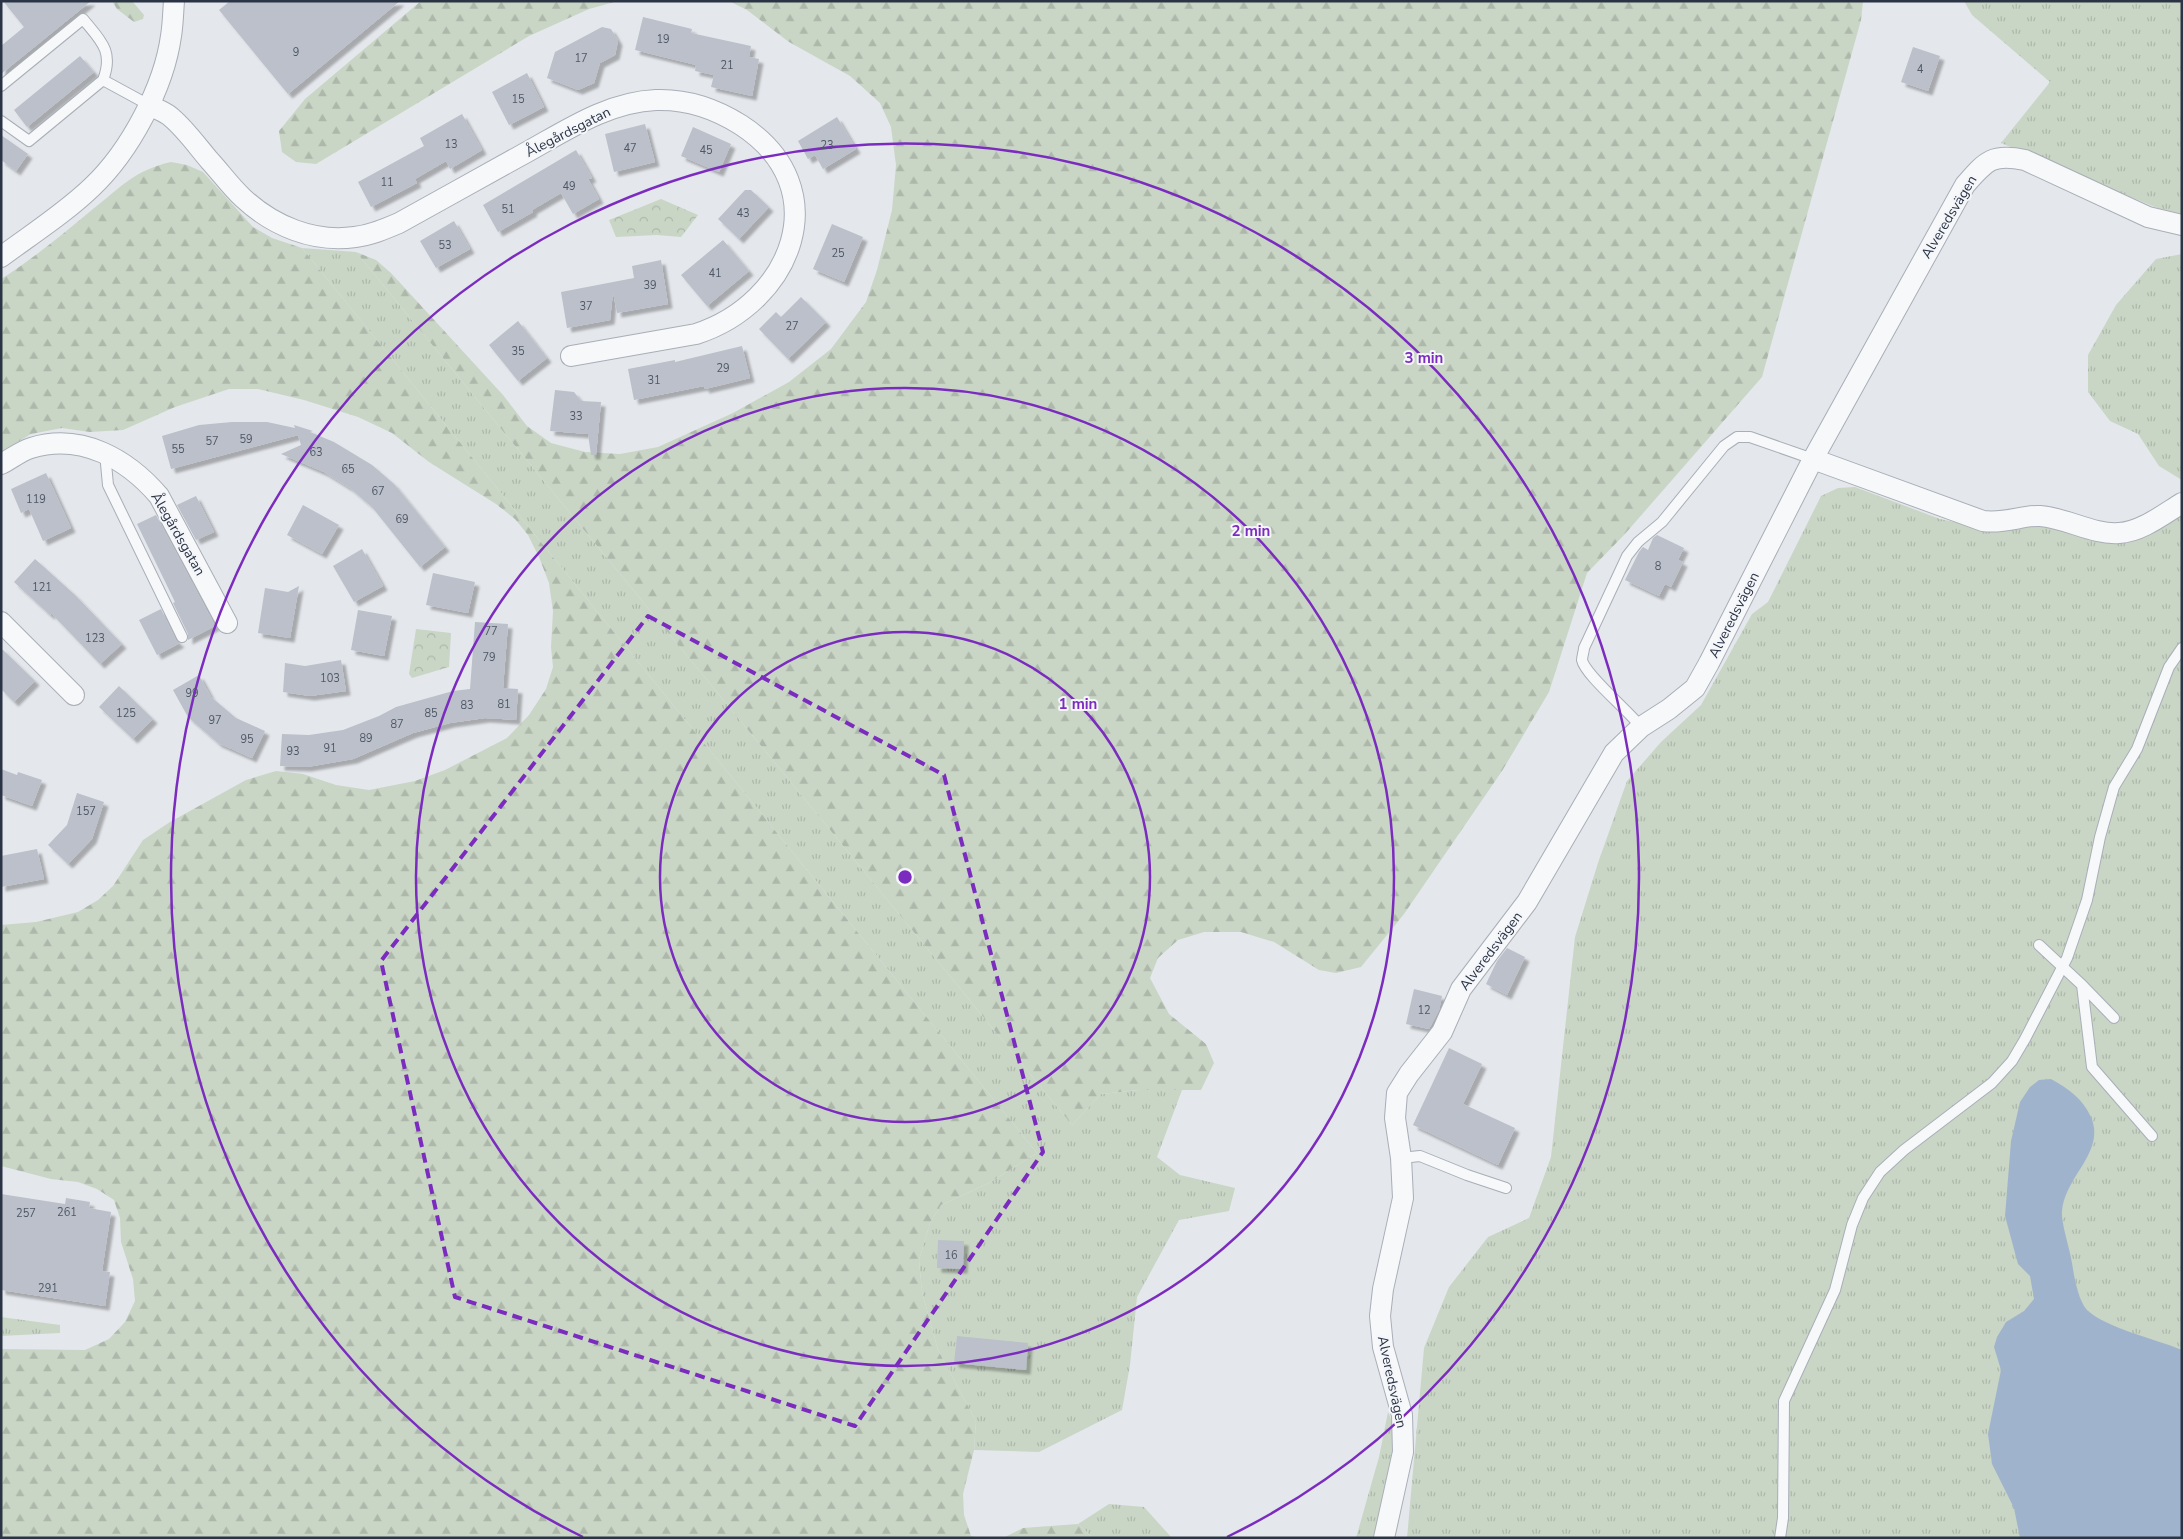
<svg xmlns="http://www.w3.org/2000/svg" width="2183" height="1539" font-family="'Nunito Sans',sans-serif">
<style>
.grass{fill:url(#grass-tufts)}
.forest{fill:url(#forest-firs)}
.park{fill:url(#park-crowns)}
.water{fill:#9fb4cc}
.building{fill:#bbc0ca;filter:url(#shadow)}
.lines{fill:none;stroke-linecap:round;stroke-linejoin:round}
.service-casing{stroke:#a9aeb7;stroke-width:12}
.minor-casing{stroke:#a9aeb7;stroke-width:22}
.service{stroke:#f7f8fa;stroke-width:10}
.minor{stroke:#f7f8fa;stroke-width:20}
.marked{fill:none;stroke:#7b2cbf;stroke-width:4;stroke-dasharray:10 6;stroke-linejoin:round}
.ring{fill:none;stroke:#7b2cbf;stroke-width:2.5}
.labels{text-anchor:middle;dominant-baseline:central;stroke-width:4;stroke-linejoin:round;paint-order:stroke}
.number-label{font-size:11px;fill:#4f5766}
.street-label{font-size:14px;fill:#2b3445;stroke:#f4f6f9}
.centre{fill:#7b2cbf;stroke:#f4f6f9;stroke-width:2.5}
.ring-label{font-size:15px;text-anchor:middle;font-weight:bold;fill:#7b2cbf;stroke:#f4f6f9;stroke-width:4;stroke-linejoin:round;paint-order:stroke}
</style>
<defs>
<pattern id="grass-tufts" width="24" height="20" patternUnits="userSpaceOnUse" patternTransform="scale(1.25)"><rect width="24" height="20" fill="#c9d6c5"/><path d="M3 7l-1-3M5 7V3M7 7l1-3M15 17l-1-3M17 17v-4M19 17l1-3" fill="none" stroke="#adb8ab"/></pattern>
<pattern id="forest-firs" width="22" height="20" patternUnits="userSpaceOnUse" patternTransform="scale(1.25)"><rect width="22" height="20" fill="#c9d6c5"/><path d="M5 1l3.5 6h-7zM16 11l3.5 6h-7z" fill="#adb8ab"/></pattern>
<pattern id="park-crowns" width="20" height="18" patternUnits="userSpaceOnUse" patternTransform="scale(1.25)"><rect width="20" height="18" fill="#c9d6c5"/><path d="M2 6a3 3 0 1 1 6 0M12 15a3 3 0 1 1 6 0" fill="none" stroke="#adb8ab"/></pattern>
<filter id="shadow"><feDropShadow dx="4.5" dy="4.5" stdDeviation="1" flood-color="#0004"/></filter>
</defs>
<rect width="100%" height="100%" fill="#e4e7ec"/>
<path class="grass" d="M1964,1H2182V214L2167,212L2001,143L2050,82L1972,15Z
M302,248L356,252L1072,1125L1101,1094L1139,1090H1182L1157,1157L1180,1175L1235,1188L1229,1211L1179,1220L1137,1297L1130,1365L1122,1410L1039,1452L974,1450L976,1421L938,1350L922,1292L919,1260L930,1223L941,1205L987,1184L1037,1153Z
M2182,254V480L2159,466L2138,434L2110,421L2088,392V355L2116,305L2156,259Z
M1855,487L1940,519L1995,530L2029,522L2102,539L2182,512V1538H1407L1424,1348L1449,1287L1488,1237L1529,1218L1551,1157L1575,937L1598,863L1627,781L1661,742L1701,705L1752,614L1768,602L1821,496L1838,488Z
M1,1317L60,1325V1333L1,1336Z
M1388,1412C1403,1438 1380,1508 1373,1538H1356L1379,1457Z
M1109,1504L1144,1507L1172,1538H1093L1078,1524Z"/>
<path class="forest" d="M112,1H132L144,15L143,19L134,22L117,9Z
M421,1H618L589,9L529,36L316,164L296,162L282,152L279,131L305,99Z
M729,1H1863L1861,20L1762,377L1624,535L1587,573L1549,692L1502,771L1404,914L1361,967L1336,973L1319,970L1274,942L1241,932H1204L1178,940L1158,958L1150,978L1169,1014L1206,1044L1214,1063L1201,1090H1139L1101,1094L1072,1125L356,252L376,260L391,273L503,395L527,426L551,443L585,452L620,454L658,447L733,413L789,382L831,349L866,302L877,270L892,210L896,165L891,127L880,103L850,76L789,42L747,10Z
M171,162L187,165L203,172L253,227L272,238L302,248L1037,1153L987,1184L941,1205L930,1223L919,1260L922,1292L938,1350L976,1421L974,1450L963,1494L964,1515L971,1536L979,1538H1V1349L85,1350L109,1339L125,1322L135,1301L133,1279L121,1242L120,1218L114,1200L97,1189L78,1182L51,1179L1,1166V925L36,922L78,912L98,900L113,886L143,840L170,822L246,780L276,771L303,774L336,785L369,790L415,781L445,770L507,738L529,715L546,689L553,667L551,647L553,611L549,583L539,557L528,535L515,519L496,504L429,462L392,433L358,417L304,400L258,389H229L175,407L123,430L90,432L62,428L31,434L1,452V279C33,259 64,233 93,209C121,187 135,170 171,162Z
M1078,1524L1093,1538H1003L1023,1528Z"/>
<path class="park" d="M661,199L698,215L681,237L657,235L616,237L609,220Z
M416,629L451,633L449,667L412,678L409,674Z"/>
<path class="water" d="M2051,1079C2069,1089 2082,1098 2091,1117C2106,1152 2065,1176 2062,1211C2061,1223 2070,1249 2072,1263C2074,1276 2078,1300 2087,1310C2106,1328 2156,1339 2182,1350V1538H2020L2014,1508L1992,1464L1988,1434L2001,1370L1994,1347L1997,1337L2006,1322L2024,1311L2034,1299L2030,1276L2018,1264L2005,1216L2011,1141L2020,1102L2030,1087L2039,1080Z"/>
<path class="building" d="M3,1H91L1,74V46L24,27Z
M230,1H400L288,94L219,10Z
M643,17L692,29L691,33L751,46L749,57L759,59L752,96L711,87L714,75L695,71L696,65L635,50Z
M602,27L611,29L618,41L615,55L600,63L594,83L578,90L547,78L555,52Z
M1913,47L1940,56L1928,91L1901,82Z
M80,56L94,72L27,127L14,110Z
M527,73L544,107L509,125L492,92Z
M462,114L482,150L450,169L446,161L415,179L417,183L371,207L358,182L424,146L420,138Z
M837,117L856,149L823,169L815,155L808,159L798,141Z
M645,124L655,162L614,172L605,134Z
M693,127L731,144L719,172L681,156Z
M1,135L28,154L16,171L1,160Z
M576,150L592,178L588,179L599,199L573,214L561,193L532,210L533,212L498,232L483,205Z
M745,190H751L769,207L739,239L718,219Z
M454,221L470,249L436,268L420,241Z
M832,224L863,237L844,282L813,269Z
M723,240L749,271L707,306L681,275Z
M661,260L668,304L617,313L613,292L610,320L567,328L561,292L634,278L632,266Z
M801,297L826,322L788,359L759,329L776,312L781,317Z
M518,321L547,358L518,381L489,345Z
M742,346L750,378L705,389L704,386L634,400L628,369L675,360V362Z
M555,390L574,392L581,401L601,402L596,455H591L588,434L550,431Z
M232,422H267L295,428L294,425L313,431L310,432L334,442L372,465L394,484L445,547L420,567L372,507L350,488L324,472L281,454L301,445L298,435L171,469L162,436L199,425Z
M46,473L71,528L43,541L29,509L21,513L11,489Z
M196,496L214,532L196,540L177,505Z
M303,505L339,525L322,554L287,535Z
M156,515L215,626L188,640V634L173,603L175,602L137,524Z
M1657,535L1684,548L1678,560L1683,562L1671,587L1665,584L1659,596L1625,580L1639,552L1643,547L1648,550L1653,538Z
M362,549L383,586L354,602L333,566Z
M35,559L75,595L122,644L100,664L51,613L50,615L14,582Z
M433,573L475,582L468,613L426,605Z
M299,586L290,638L258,633L265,588L288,592Z
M161,609L176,640L180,643L157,655L139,620Z
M358,610L392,616L384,656L351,650Z
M475,622L508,624L503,688L518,689L516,720L485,718L450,723L413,733L353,759L307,767L280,766L282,734L309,735L343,730L379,716L396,707L453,691L470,689Z
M1,648L35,681L14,702L1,689Z
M341,660L346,691L310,696L283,692L285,663L305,666Z
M199,675L211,697L236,718L265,731L252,758L218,743L188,717L173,690Z
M119,686L153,719L133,739L99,707Z
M1,769L17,775L18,772L42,780L32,806L1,795Z
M77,793L104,802L92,839L68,864L48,845L67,825Z
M37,849L44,879L1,887V856Z
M1507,948L1525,957L1507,995L1486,984L1497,961Z
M1414,989L1442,996L1439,1010L1429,1029L1406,1024Z
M1449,1048L1482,1064L1463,1104L1515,1128L1498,1165L1413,1125Z
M1,1194L65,1204L66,1198L90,1202L89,1208L111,1212L102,1271L110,1272L105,1306L1,1290Z
M938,1240L964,1241L963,1269L937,1268Z
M957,1336L1028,1343L1026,1370L954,1363Z"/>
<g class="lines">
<g class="service-casing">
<path id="service" d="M1,86L83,19C101,41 114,51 103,80L149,105
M1,121L29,141L103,80
M105,453L108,485L182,637
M1641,727C1629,711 1585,675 1582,660C1582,657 1584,651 1584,648L1627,556L1638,542L1662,522L1724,446L1737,437H1750L1813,459
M2039,945L2082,985L2092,1067L2152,1136
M2082,985L2114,1018
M1401,1158L1420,1156L1467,1175L1506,1188
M1780,1538L1783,1518L1784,1401L1835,1290L1852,1225L1863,1198L1880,1172L1904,1150L1992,1083L2012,1061L2025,1039L2067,958L2087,900L2100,837L2114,787L2137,749L2169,667L2182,648"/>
</g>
<g class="minor-casing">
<path id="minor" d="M149,105C156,109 166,112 172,118C186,130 198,147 210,161C221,173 231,187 243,198C273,226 314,243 355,237C371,235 385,229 399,223C439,201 478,179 518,157C561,134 605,102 656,100C686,99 716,109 741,125C838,188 792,303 696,334L571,356
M1,257C32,234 65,213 92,187C130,151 164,87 171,36C173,24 173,13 174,1
M1813,459L1983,521C2006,524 2022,515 2040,516C2067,518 2093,535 2119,533C2141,532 2164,514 2182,503
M1,464C11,459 21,451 31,448C82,432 128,460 159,496L227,623
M1,622L74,695
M1384,1538L1403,1452L1402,1415L1383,1347L1380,1316L1383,1289L1403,1198L1401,1158L1395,1118L1397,1093L1409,1074L1442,1032L1461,989L1527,902L1614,753L1641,727L1669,709L1695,688L1709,663L1813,459L1965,185C1986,161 1992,153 2025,160L2148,217L2182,225"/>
</g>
<use href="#service" class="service"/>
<use href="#minor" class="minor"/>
</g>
<path class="marked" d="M648,616L944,775L1043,1152L855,1426L455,1297L381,961Z"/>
<g class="ring">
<circle cx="905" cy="877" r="245"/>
<circle cx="905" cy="877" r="489"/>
<path d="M583 1537A734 734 0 1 1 1227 1537"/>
</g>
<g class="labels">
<g class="number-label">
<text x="663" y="39">19</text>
<text x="296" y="52">9</text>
<text x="581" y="58">17</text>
<text x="727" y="65">21</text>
<text x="1920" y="69">4</text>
<text x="518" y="99">15</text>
<text x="451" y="144">13</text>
<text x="827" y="145">23</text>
<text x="630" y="148">47</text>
<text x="706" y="150">45</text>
<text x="387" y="182">11</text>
<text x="569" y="186">49</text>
<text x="508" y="209">51</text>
<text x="743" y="213">43</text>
<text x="445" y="245">53</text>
<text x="838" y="253">25</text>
<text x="715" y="273">41</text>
<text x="650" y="285">39</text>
<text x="586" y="306">37</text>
<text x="792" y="326">27</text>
<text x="518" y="351">35</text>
<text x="723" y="368">29</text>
<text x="654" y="380">31</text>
<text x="576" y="416">33</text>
<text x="246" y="439">59</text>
<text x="212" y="441">57</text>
<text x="178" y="449">55</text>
<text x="316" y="452">63</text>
<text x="348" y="469">65</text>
<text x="378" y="491">67</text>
<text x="36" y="499">119</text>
<text x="402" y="519">69</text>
<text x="1658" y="566">8</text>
<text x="42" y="587">121</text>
<text x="491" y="631">77</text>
<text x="95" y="638">123</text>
<text x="489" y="657">79</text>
<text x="330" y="678">103</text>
<text x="192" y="693">99</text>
<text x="504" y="704">81</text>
<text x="467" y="705">83</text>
<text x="126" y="713">125</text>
<text x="431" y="713">85</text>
<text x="215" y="720">97</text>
<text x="397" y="724">87</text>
<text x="366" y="738">89</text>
<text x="247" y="739">95</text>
<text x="330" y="748">91</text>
<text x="293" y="751">93</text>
<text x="86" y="811">157</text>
<text x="1424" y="1010">12</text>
<text x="67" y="1212">261</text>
<text x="26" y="1213">257</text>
<text x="951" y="1255">16</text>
<text x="48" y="1288">291</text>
</g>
<g class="street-label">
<text transform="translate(568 132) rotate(-27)">Ålegårdsgatan</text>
<text transform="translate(1949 217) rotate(-59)">Alveredsvägen</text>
<text transform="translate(178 534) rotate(60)">Ålegårdsgatan</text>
<text transform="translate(1734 615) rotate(-63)">Alveredsvägen</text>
<text transform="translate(1491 951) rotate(-53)">Alveredsvägen</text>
<text transform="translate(1392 1382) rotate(78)">Alveredsvägen</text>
</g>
</g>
<circle cx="905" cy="877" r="8" class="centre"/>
<g class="ring-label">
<text x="1424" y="363">3 min</text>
<text x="1251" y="536">2 min</text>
<text x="1078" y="709">1 min</text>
</g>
<rect width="2183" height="1539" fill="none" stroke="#2b3445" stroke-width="5"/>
</svg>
